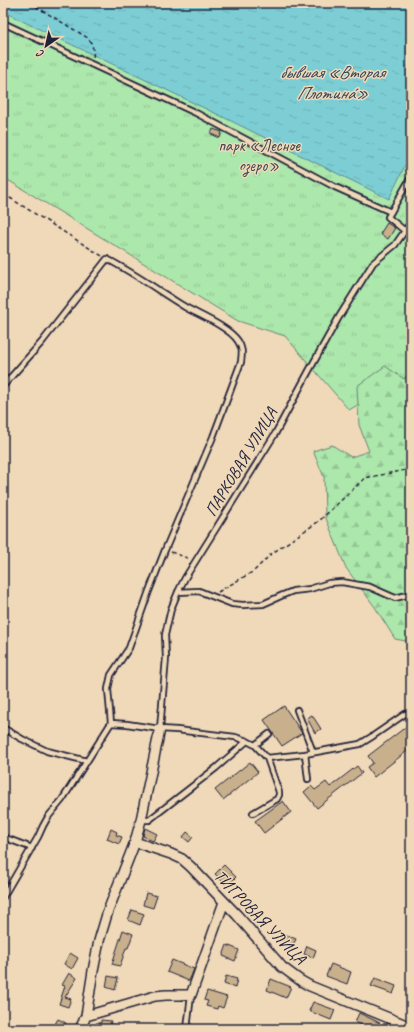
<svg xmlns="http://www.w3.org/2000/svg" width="414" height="1032" font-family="Caveat,sans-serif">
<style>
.grass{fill:url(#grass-tufts);stroke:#678474}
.forest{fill:url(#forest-firs);stroke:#678474}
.water{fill:url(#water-ripples);stroke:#598997}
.building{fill:#c9b08d;stroke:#22223b}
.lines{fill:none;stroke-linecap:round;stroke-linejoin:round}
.lane-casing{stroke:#22223b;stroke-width:8}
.street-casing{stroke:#22223b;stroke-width:12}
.path{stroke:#22223b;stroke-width:1.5;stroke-dasharray:4 3;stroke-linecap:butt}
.lane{stroke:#efd9b8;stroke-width:4.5}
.street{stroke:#efd9b8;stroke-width:9}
.labels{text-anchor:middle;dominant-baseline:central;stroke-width:3;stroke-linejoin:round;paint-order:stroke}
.park-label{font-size:17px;fill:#3e4952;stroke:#efd9b8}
.street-label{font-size:17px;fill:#22223b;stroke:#efd9b8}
.water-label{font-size:18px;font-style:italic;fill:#34445a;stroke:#efd9b8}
</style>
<defs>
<pattern id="grass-tufts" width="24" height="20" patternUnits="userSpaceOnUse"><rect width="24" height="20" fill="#ace7ac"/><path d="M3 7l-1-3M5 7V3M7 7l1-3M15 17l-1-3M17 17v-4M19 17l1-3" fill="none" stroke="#94c695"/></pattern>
<pattern id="forest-firs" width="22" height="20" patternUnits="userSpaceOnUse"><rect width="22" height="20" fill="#ace7ac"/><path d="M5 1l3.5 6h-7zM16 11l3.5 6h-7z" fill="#94c695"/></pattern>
<pattern id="water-ripples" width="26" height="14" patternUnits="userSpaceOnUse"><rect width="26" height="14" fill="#7dced4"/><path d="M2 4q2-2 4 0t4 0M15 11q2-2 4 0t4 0" fill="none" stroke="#6cb1b7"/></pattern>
</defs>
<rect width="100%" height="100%" fill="#efd9b8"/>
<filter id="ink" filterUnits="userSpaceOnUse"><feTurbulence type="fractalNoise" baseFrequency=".025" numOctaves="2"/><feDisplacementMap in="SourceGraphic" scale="8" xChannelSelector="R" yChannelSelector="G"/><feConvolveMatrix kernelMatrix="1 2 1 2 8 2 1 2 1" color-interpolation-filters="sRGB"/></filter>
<g filter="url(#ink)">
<path class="grass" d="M3,3H411V374L349,410L285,336L238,321L3,177Z"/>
<path class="forest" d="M385,366L404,379L411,374V642L395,639L375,607L346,568L325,516L324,477L313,451L332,445L351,457L369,451L359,425L357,386Z"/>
<path class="water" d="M3,3H411V153L389,199L225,118L12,16L3,11Z"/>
<path class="building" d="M213,129L222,132L220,138L211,134Z
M387,223L395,228L388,239L380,234Z
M284,706L302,733L282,746L264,720Z
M312,715L321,729L315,733L307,718Z
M407,726L411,732V748L374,777L367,767L373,763L368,756Z
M250,762L258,772L223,800L215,790Z
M357,766L362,773L317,808L304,792L311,786L315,790L326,782L330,787Z
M283,801L291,812L264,833L255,821Z
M145,828L157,834L153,841L143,836Z
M111,829L117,832L116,835L122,837L119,844L107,839Z
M187,832L193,837L189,842L183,837Z
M224,865L236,877L227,886L215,874Z
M146,893L157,896L153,908L143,905Z
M132,910L144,914L140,925L128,920Z
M123,930L133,934L128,948H126L120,966L112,964Z
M286,935L296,939L292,947L282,943Z
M227,945L239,950L235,961L223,956Z
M307,946L316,950L313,958L304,954Z
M70,953L78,958L72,969L64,964Z
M172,960L194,969L189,981L167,972Z
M331,964L351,972L347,984L326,976Z
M69,973L77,978L65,997L71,999L68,1007L59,1004L65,986L62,985Z
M108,976L118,978L115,990L106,987Z
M226,976L237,979L235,988L224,984Z
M375,978L396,986L393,994L371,986Z
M271,979L291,987L286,998L267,990Z
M207,991L227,997L223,1008L218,1006L217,1009L206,1006L208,1001L204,1000Z
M313,1002L335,1010L331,1020L309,1011Z
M359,1013L380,1023L377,1029H370L355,1022Z
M58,1019L66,1023L63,1029H52Z
M101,1020L111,1021L110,1024L116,1025V1029H96V1023H101Z"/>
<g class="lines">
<g class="lane-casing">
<path id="lane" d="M3,23L196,113L335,187L391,212
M405,231L388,217L411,177
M3,386L42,342L107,259C134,273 159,291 185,307C199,315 229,327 238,341C243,349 242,353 241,362L213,437L165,550L149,591L129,648L111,675L108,689L111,723
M178,592L199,591L232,604L243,605L263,604L283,595L293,591L310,589L329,583L342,582L370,587L395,598L411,594
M297,710L313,752
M3,728L22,739L47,751L87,761L111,723L127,724L160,729L177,730L235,737L247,741L255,745L267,758L279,792V795L277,799L253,813
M160,729L166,658L165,635L171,609L178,592L185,578L275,434L310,369L339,317L373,263L395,245L411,222
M255,745L269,734
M305,754L308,779
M267,758L305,754L360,744L373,736L405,714
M141,820H149L216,768L247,741
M3,837L32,848
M3,897L38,837L43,826L48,817L62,800L87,761
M187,1029L191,995"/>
</g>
<g class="street-casing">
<path id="street" d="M135,842L171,854L182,859L191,867L237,915L282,967L301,981L310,986L411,1027
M86,1016L155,996L166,995H191L224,902
M80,1029L86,1016L93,971L99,941L108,911L135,842L141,820L160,729"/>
</g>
<path class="path" d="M30,3L88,38C93,45 94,50 93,59
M3,196L10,198L102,256
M171,552L190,559
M218,592L254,571L271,554L319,521L365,478L411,469"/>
<use href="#lane" class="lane"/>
<use href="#street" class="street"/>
</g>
</g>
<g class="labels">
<g class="park-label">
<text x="259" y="145">парк «Лесное<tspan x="259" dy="20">озеро»</tspan></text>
</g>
<g class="street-label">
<text transform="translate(241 462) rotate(-59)">ПАРКОВАЯ УЛИЦА</text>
<text transform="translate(260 917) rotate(46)">ТИГРОВАЯ УЛИЦА</text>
</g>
<g class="water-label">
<text x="332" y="72">бывшая «Вторая<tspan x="332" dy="21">Плотинá»</tspan></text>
</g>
</g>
<rect width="414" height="1032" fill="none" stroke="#efd9b8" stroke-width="16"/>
<rect x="8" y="8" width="398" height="1016" fill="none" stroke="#22223b" stroke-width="1.5" filter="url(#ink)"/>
<g transform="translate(46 46) rotate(214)" stroke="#efd9b8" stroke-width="3" paint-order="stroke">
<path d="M0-3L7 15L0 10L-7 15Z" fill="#22223b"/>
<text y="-6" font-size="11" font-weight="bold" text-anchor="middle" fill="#22223b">С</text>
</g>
</svg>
